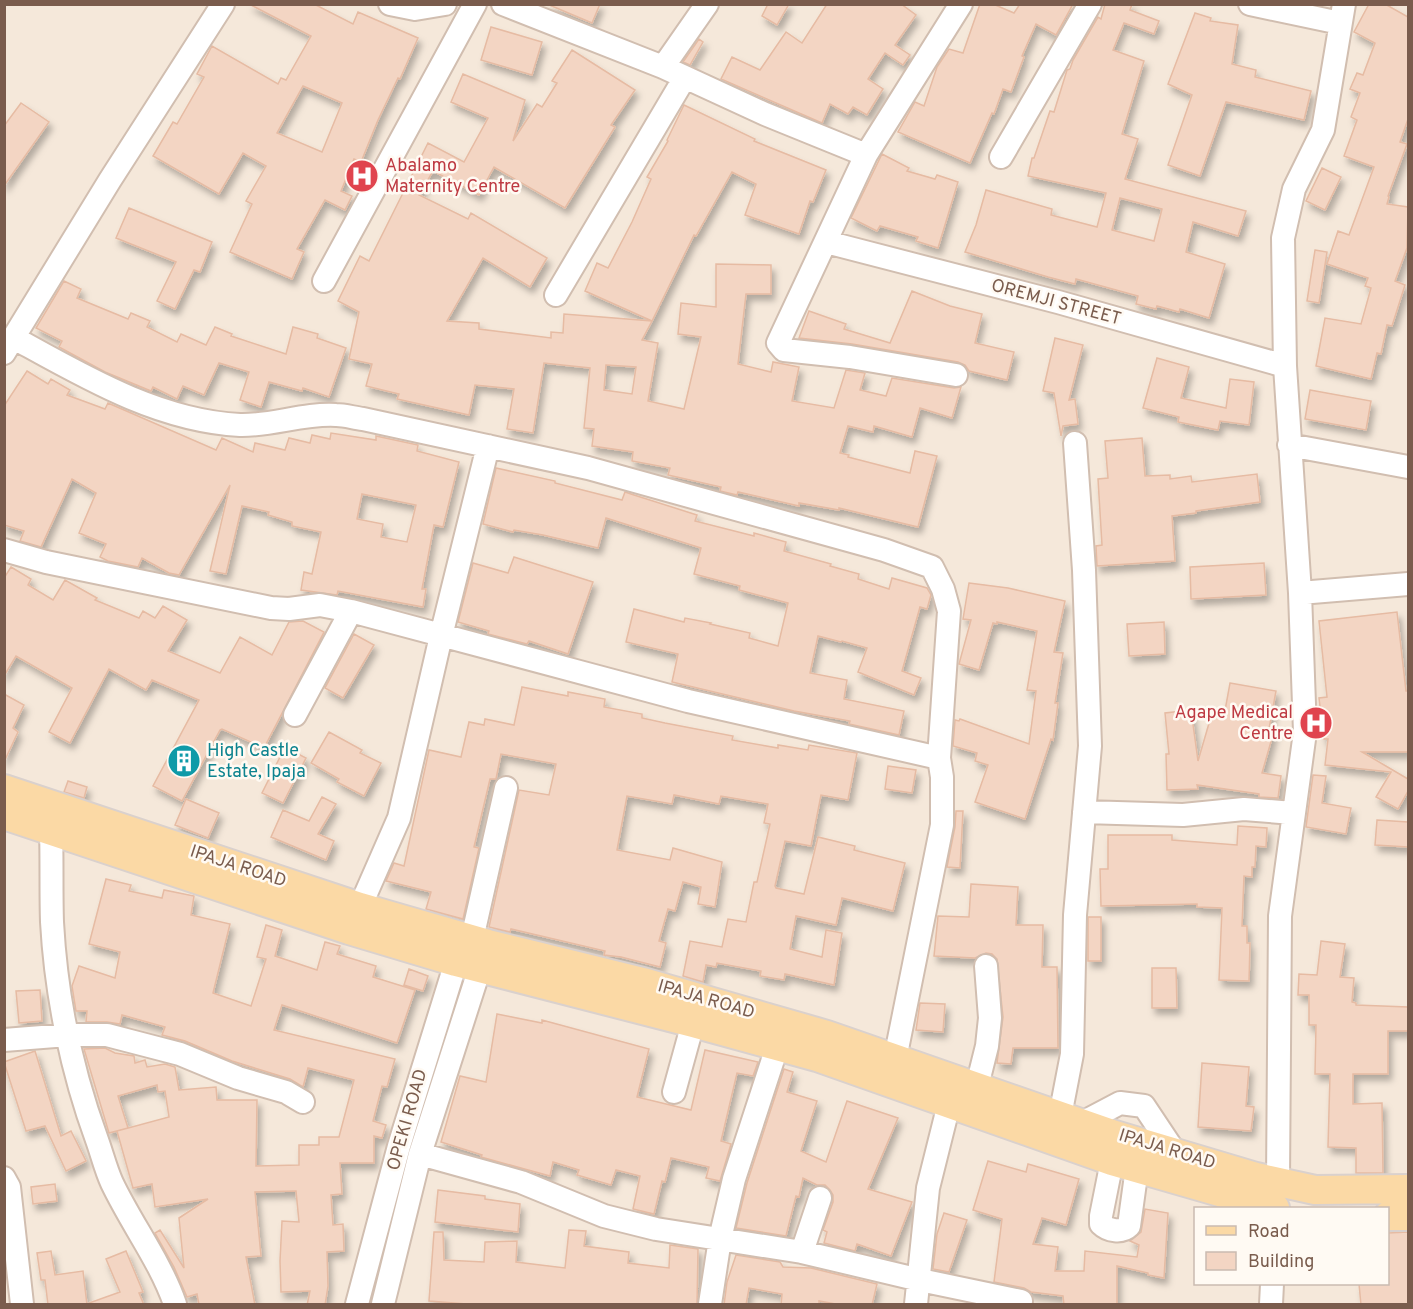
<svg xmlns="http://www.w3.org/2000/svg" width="1413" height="1309" font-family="Overpass,sans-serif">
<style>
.residential{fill:#f5e8da;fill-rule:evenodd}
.building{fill:#f3d5c3;stroke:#e6bba3;stroke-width:1.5;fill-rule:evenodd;filter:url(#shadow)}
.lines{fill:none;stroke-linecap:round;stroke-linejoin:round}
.minor-casing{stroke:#d1beb0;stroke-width:26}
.major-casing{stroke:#dad1cd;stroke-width:32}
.minor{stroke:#fff;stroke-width:22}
.major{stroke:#fbd9a5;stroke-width:28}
.labels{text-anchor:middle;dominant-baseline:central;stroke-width:5;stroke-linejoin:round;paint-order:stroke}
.health-label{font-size:18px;fill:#be3a42;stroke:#fffaf3;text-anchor:start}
.street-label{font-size:18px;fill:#7a5c4d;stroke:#fffaf3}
.culture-label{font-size:18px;fill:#0d838f;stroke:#fffaf3;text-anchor:start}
</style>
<defs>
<filter id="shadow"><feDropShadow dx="3.5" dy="6" stdDeviation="3" flood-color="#0004"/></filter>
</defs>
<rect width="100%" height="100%" fill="#fdf6ec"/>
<path class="residential" d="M5,5H1408V1304H5ZM1196,1208H1388V1284H1196Z"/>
<path class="building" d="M249,4H314L353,24L358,12L418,38L400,79L398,78L378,120L361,162L354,159L341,191L352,196L345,210L325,200L297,249L304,252L292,279L230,252L252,204L246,201L266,166L243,153L219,194L153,156L173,122L177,124L204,77L197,74L212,46L278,84L281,78L286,80L311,36ZM303,86L342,103L322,152L277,133Z
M547,4H600L592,23Z
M768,4H789L777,25L762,16Z
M827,4H901L916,15L895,45L910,55L903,65L885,53L868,79L883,89L867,115L853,107L848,114L830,104L822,123L721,79L732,57L760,70L786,32L802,43Z
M980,4H993L1014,13L1020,4H1073L1056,35L1036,24L1022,56L1024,57L1011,92L1003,89L994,114L992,113L970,163L898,132L915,102L924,106L937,67L949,49L963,53Z
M1105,4H1132L1130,10L1159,21L1154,34L1124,23L1113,50L1144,61L1122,134L1138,139L1125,179L1246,211L1238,236L1193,222L1186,252L1225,264L1209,318L1180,309L1179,312L1157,306L1156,309L1136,304L1138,296L1076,279L1075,284L1048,277L965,252L976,225L986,190L1052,209L1051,215L1097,227L1106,193L1028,176L1032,158H1034L1050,111L1054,112L1067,70L1070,69L1073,60L1098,17L1101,19ZM1120,198L1162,209L1154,241L1112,230Z
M1369,4H1385L1408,17V119L1400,142L1407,144L1388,196L1389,197L1387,204L1408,207L1407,248L1395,281L1405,285L1392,326L1387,325L1381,354L1377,353L1371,379L1316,366L1325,318L1361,324L1371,288L1365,286L1368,278L1327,264L1338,231L1349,235L1374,167L1344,156L1357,120L1351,117L1360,93L1350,89L1357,73L1363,75L1375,43L1354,32Z
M1195,13L1211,18L1210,21L1238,25L1232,64L1256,70L1255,77L1311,91L1304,120L1226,102L1200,176L1168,165L1192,95L1168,84Z
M491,27L542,42L532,75L481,60Z
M699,39L703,42L690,65L683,62Z
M572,50L635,90L611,125L615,127L565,208L494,167L479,195L433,171L419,195L468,219L471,213L547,258L530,287L483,258L447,321L479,323V329L551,338V332L563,333L564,314L652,321L642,340L658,343L648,401L684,409L701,337L678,334L681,303L716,307V264L771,265V294H746L738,364L771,372L773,362L799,367L792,401L834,408L846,370L865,373L860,390L886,396L892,378L954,388L961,387L952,418L920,408L912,437L874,426L873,432L848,426L840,453L849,455L848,457L910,473L915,451L937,456L918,527L839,508V510L799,503V506L738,492L737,495L720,491L721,487L668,475L670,468L632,461L633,452L592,446L594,429L584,428L590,368L544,363L533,433L507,429L514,389L475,385L469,415L397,399L399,394L366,386L372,364L349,359L359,312L338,301L360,256L369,261L428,143L464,162L488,118L451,102L463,74L525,100L513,141L537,104L542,107L557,83L552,81ZM606,365L636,367L632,394L604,390Z
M21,103L49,122L4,186V126Z
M684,105L755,139L754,141L826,170L813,202L810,201L799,234L745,215L756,184L732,172L696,236L694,235L652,321L585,291L597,263L608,268L632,222L651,179L647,177L668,141L667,140Z
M882,154L909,168L907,171L935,179L937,175L958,182L938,248L916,241L918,237L880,226L877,231L851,218Z
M1322,168L1341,177L1325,210L1306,201Z
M129,208L212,242L200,272L194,270L175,309L157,301L176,262L116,238Z
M1315,250L1327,252L1319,303L1307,301Z
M64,281L81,289L77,298L128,319L131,313L150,321L147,327L177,342L181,334L206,345L215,327L232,334L231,336L286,354L293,327L318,334L317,338L346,348L329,397L303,388L302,391L269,382L261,407L240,400L249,372L219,363L204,395L183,386L177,399L153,387L151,391L105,372L59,347L62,341L36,328Z
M912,291L950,306L982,314L975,343L1014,352L1007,380L969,371L965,365L958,362L852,344L799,338L809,311L846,324L844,329L890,343Z
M1055,338L1083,345L1069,400L1075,399L1078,424L1063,426L1061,436L1054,393L1043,391Z
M1157,358L1189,367L1181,398L1226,408L1230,379L1254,382L1249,425L1220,421L1218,430L1178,422L1179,417L1143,408Z
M27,371L48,384L51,379L70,390L67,395L105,409L108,403L216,450L222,438L253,452L255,443L285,450L289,438L310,443L312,435L330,439L331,433L376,440V436L418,445L417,451L459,462L443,527L434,525L422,589H426L423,607L338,591L337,595L301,590L304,572L312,574L321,532L292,526V522L268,515L269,512L242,506L226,574L210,571L230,485L179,575L169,573L142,558L138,567L108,561L100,557L106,544L79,533L96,493L72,479L41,547L20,541L24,531L4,525V406ZM362,494L416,505L407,542L381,537L383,524L357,519Z
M1310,390L1371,401L1366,430L1305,419Z
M1142,438L1145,476L1170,475V479L1191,476L1192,482L1257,474L1260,502L1196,511V513L1172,516L1175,561L1097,566L1096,546L1102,545L1098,479L1108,478L1105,441Z
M496,468L555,481V483L622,500L625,492L634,495L697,515L695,521L754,536V533L786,542L784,551L831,564L830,566L859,574L858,579L889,589L892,578L927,588L931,595L927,609L920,607L902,671L921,678L914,695L858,672L867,648L842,641L841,642L818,636L810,673L847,680L844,699L904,711L899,735L849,724L850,721L794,711L672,682L678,654L626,642L634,609L684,622L685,618L711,623L710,624L750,633L749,638L778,646L788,603L739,590L740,586L694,574L701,548L606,518L598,548L543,535L514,530L513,532L483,524Z
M514,557L593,582L568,654L529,641L527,644L488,634L489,631L458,622L473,563L508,573Z
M1264,563L1266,595L1191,599L1190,567Z
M11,567L31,579L28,585L53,600L65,580L97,598L95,600L139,618L143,611L155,618L163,606L187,620L168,651L220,673L240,637L272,655L289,622L303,621L324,632L264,748L222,729L220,730L182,801L153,786L199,700L152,680L146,690L109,669L70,743L49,732L72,688L16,656L4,676V578Z
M969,583L1008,588L1065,601L1054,652L1063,653L1055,703H1058L1053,740L1051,739L1025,819L975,802L988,765L975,761L977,753L953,746L955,720L959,721L960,719L1029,744L1036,691L1027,690L1037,631L997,622V624L993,623L979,670L959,664L971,620L963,619Z
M1397,612L1406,691H1408V752H1362L1408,779V791L1398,809L1376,797L1391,772L1325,765L1328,739H1324L1319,698L1327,697L1319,621Z
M1164,622L1165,654L1129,656L1127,624Z
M354,634L374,645L343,698L325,688Z
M1230,683L1276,691L1269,729L1274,731L1262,773L1281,776L1278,798L1259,797V794L1197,785L1198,789L1167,790L1166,754H1169L1165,713L1191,710L1198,761L1212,713L1224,716Z
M522,687L568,696V692L605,699L604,707L642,714V718L665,723L733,736L732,740L778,748V745L808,750L809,745L857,753L848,800L821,795L811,846L785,841L775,886L776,888L804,894L818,837L855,846L854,850L905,863L893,911L842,898L836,925L796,916L790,949L822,957L826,930L842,933L834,985L785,974L784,980L760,976L761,971L717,963L716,967L706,965L703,982L683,976L690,941L722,947L728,919L746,922L754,882H757L770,824L764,823L768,804L721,796L719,804L674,795L672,804L627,796L617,850L670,860L673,848L722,862L715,907L698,904L701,887L683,882L675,911L668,909L659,941L666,943L660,967L621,957L604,955L605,951L511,929L510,932L489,927L519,790L549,795L556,764L501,754L496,779H490L474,847L479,848L463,919L426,909L431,892L386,881L394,863L404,866L429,750L461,757L469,722L484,725L485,719L514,725Z
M4,694L24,705L13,728L18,732L4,762Z
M329,732L362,750L360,753L381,763L364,796L337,782L339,779L311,763Z
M285,747L306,758L283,803L262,793Z
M888,766L916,770L912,793L885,789Z
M1313,775L1326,776L1322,803L1351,808L1346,834L1306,827Z
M68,781L87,787L84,798L64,792Z
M322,797L336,804L318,834L334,841L326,860L271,837L283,810L309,821Z
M186,799L219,813L208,838L175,825Z
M956,811H963L960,868L947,867L955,827Z
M1377,820L1408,822V847L1375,845Z
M1238,826L1267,828L1266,847L1256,846L1255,867H1252V877L1244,876L1242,926H1247V943H1250L1249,981L1219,980L1222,908L1197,907V904L1101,906L1100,869H1108V835H1172V840L1237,845Z
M106,879L131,885L129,891L162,898L164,890L194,896L191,915L230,924L213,993L251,1006L266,959L257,957L266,925L282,930L275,956L317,970L325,942L340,946L337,954L376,966L373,977L415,990L397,1043L282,1005L274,1030L395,1059L387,1087L382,1086L373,1121L386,1125L382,1138L374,1136V1163H340L342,1194L331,1195L333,1225L343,1224L344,1251L327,1252L328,1286L325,1305H307L310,1291L281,1292L280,1261L282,1221L299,1222L296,1191L255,1192L261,1256L246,1257L255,1305H199L197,1294L187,1297L174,1267L155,1233L160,1230L184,1268L179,1218L208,1199L155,1207L152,1184L133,1188L117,1131L169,1117L165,1091L158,1092L157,1085L118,1096L128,1128L109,1133L84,1049L105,1048L115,1053L134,1056L135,1063L145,1060L147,1067L165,1064L175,1067L179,1090L216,1087L217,1100H257L256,1166L299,1165V1145H319V1137H339L354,1080L308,1068L303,1087L290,1079L232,1061L185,1041L162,1035L165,1027L122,1015L120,1024L107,1022H86L87,1011H76L72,986L79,966L115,978L120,952L89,944Z
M971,884L1018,887L1016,925H1043L1042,967H1057L1058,1048H1013L1011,1064L997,1063L1003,1017L997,959L992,954L986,953L975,958L934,956L938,916L969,917Z
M1088,917H1101V961H1088Z
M1321,941L1345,944L1340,977L1354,978L1352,1002L1356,1003V1005L1408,1007V1031H1388V1074H1353V1104L1382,1103L1383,1173H1356V1148L1328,1147L1330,1074H1315L1316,1025H1309V995H1298L1299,974L1317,975Z
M1152,968H1176L1177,1008H1152Z
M409,969L428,976L423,991L404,985Z
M40,990L42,1021L19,1023L16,991Z
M920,1003L945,1004L943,1032L916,1030Z
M497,1014L542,1023V1020L649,1049L637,1097L691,1110L705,1050L758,1062L753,1076L737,1073L721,1141L731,1144L720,1181L706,1178L709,1167L671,1158L665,1182L662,1181L654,1214L633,1209L640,1176L616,1170L611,1185L577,1175L579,1170L553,1162L550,1176L481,1157L482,1155L441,1142L460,1076L486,1082Z
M35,1051L61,1136L71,1131L86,1161L66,1171L45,1126L26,1131L4,1062Z
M1202,1063L1249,1067L1246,1106L1254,1107L1251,1131L1198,1127Z
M784,1069L793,1072L787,1092L817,1101L801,1151L826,1162L847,1101L898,1118L868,1189L912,1202L891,1256L857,1244L855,1251L824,1243L827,1232L823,1230L833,1202V1195L830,1190L825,1185H817L803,1178L799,1197L796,1196L786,1236L736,1228L747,1183Z
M988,1161L1026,1172L1028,1164L1079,1179L1066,1225L1042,1218L1033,1244L1058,1247L1055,1271H1084L1085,1251L1137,1257L1139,1245L1130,1241L1141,1232L1145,1209L1168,1213L1164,1278L1148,1275V1273L1117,1266V1305H1064L1063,1296L1031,1292L1024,1288L994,1282L1002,1219L973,1210Z
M55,1184L57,1201L33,1204L31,1187Z
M438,1190L485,1196V1199L520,1204L518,1232L435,1222Z
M944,1213L967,1220L949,1272L933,1269L937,1234Z
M569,1230L586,1231L584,1246L629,1252L628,1263L669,1268L670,1245L698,1249L697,1305H479L429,1301L434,1232H443L444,1260L484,1262L485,1242L517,1241L516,1262L565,1268Z
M1388,1233L1408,1232V1305H1361L1359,1284H1388Z
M51,1251L55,1275L83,1271L87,1305H48L45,1280H41L37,1253Z
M126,1251L143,1292L139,1293L144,1305H89V1303L120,1292L106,1259Z
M736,1255L780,1262L783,1267L811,1268L877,1284L872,1305H841L819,1301V1305H781L782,1294L749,1288L746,1305H724L727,1282Z"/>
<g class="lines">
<g class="minor-casing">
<path id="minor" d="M390,4L415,9L445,4
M503,4L663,67L765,114L866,155
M1250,4L1340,23
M663,67L707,4
M1001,157L1090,4
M826,242L1058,302L1285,366
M324,281L475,4
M556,295L685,77
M14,338C83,376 158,421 240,425C271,426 304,413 336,415C345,415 354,418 363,419L588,468L884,550L932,567L943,589L949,611L939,758L942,777V825L895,1059
M4,353L110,180L223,4
M956,375L850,357L784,350L778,343L866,155L961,4
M1289,445L1408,467
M4,550L46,562L271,608L289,609L320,605L351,611L688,701L939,758
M1300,593L1408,584
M295,715L351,611
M1084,812L1183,815L1244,809L1293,813
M51,831C52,861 51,892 52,922C56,995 72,1072 97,1140C102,1154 106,1170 112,1183C132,1225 160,1261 175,1304
M360,907L399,818L441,636L488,446
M472,939L506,788
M4,1040L68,1035H107L180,1054L238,1078L286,1092L303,1102
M977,1086L987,1046L990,1018L986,966
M674,1092L693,1023
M1060,1116L1072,1054L1075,915L1090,746L1084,570L1075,443
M1082,1123L1120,1103L1144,1106L1174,1151
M420,1154L521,1182L604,1216L656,1229L802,1252L920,1280L1021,1301
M1112,1161L1101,1216V1224C1108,1231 1122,1233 1129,1226L1137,1168
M4,1178L9,1187L22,1304
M1278,1181L1280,916L1305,732L1300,593L1285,366L1283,238L1294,189L1323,130L1344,4
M802,1252L820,1198
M357,1304L399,1146L456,962L459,945
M383,1304L420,1154L484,955
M710,1304L720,1239L734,1179L777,1047
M916,1304L928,1188L949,1104
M1271,1304L1272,1284"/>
</g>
<g class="major-casing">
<path id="major" d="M4,789L360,907L488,944L643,982L827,1035L1115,1135L1256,1177L1315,1190L1408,1189
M4,815L349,930L456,962L693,1023L817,1057L1112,1161L1275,1208
M1388,1216H1408"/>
</g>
<use href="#minor" class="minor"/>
<use href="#major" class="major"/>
</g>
<defs>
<g id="hospital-disc" transform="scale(1.725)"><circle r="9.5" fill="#e0444e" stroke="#fffaf3"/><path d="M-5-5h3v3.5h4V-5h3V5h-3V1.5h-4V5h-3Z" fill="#fff"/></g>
<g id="building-disc" transform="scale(1.725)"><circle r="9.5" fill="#0f9aa8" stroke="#fffaf3"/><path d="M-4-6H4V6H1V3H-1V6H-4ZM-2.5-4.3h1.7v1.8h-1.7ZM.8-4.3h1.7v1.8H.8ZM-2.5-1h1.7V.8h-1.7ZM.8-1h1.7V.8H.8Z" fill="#fff"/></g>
</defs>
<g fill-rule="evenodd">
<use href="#hospital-disc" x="362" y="176"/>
<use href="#hospital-disc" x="1316" y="723"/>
<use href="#building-disc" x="184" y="761"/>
</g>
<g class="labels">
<g class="health-label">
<text x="385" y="166">Abalamo<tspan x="385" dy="21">Maternity Centre</tspan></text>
<text x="1293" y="713" text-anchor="end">Agape Medical<tspan x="1293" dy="21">Centre</tspan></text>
</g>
<g class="street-label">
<text transform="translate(1056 303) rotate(15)">OREMJI STREET</text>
<text transform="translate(238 867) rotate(18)">IPAJA ROAD</text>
<text transform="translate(706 1000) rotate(16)">IPAJA ROAD</text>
<text transform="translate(408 1120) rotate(-74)">OPEKI ROAD</text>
<text transform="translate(1167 1150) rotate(17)">IPAJA ROAD</text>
</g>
<g class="culture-label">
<text x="207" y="751">High Castle<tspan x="207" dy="21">Estate, Ipaja</tspan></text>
</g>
</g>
<rect width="1413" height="1309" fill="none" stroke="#7a5c4d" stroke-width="12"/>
<rect x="1194" y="1207" width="195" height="78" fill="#fffaf3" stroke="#cabbb1" stroke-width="1.5"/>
<rect x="1206" y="1226" width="30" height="9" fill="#fbd9a5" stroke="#cabbb1" stroke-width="1.5"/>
<text x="1248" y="1237" font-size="18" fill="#7a5c4d">Road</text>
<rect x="1206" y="1252" width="30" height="18" fill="#f3d5c3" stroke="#cabbb1" stroke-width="1.5"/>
<text x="1248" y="1267" font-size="18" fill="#7a5c4d">Building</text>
</svg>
